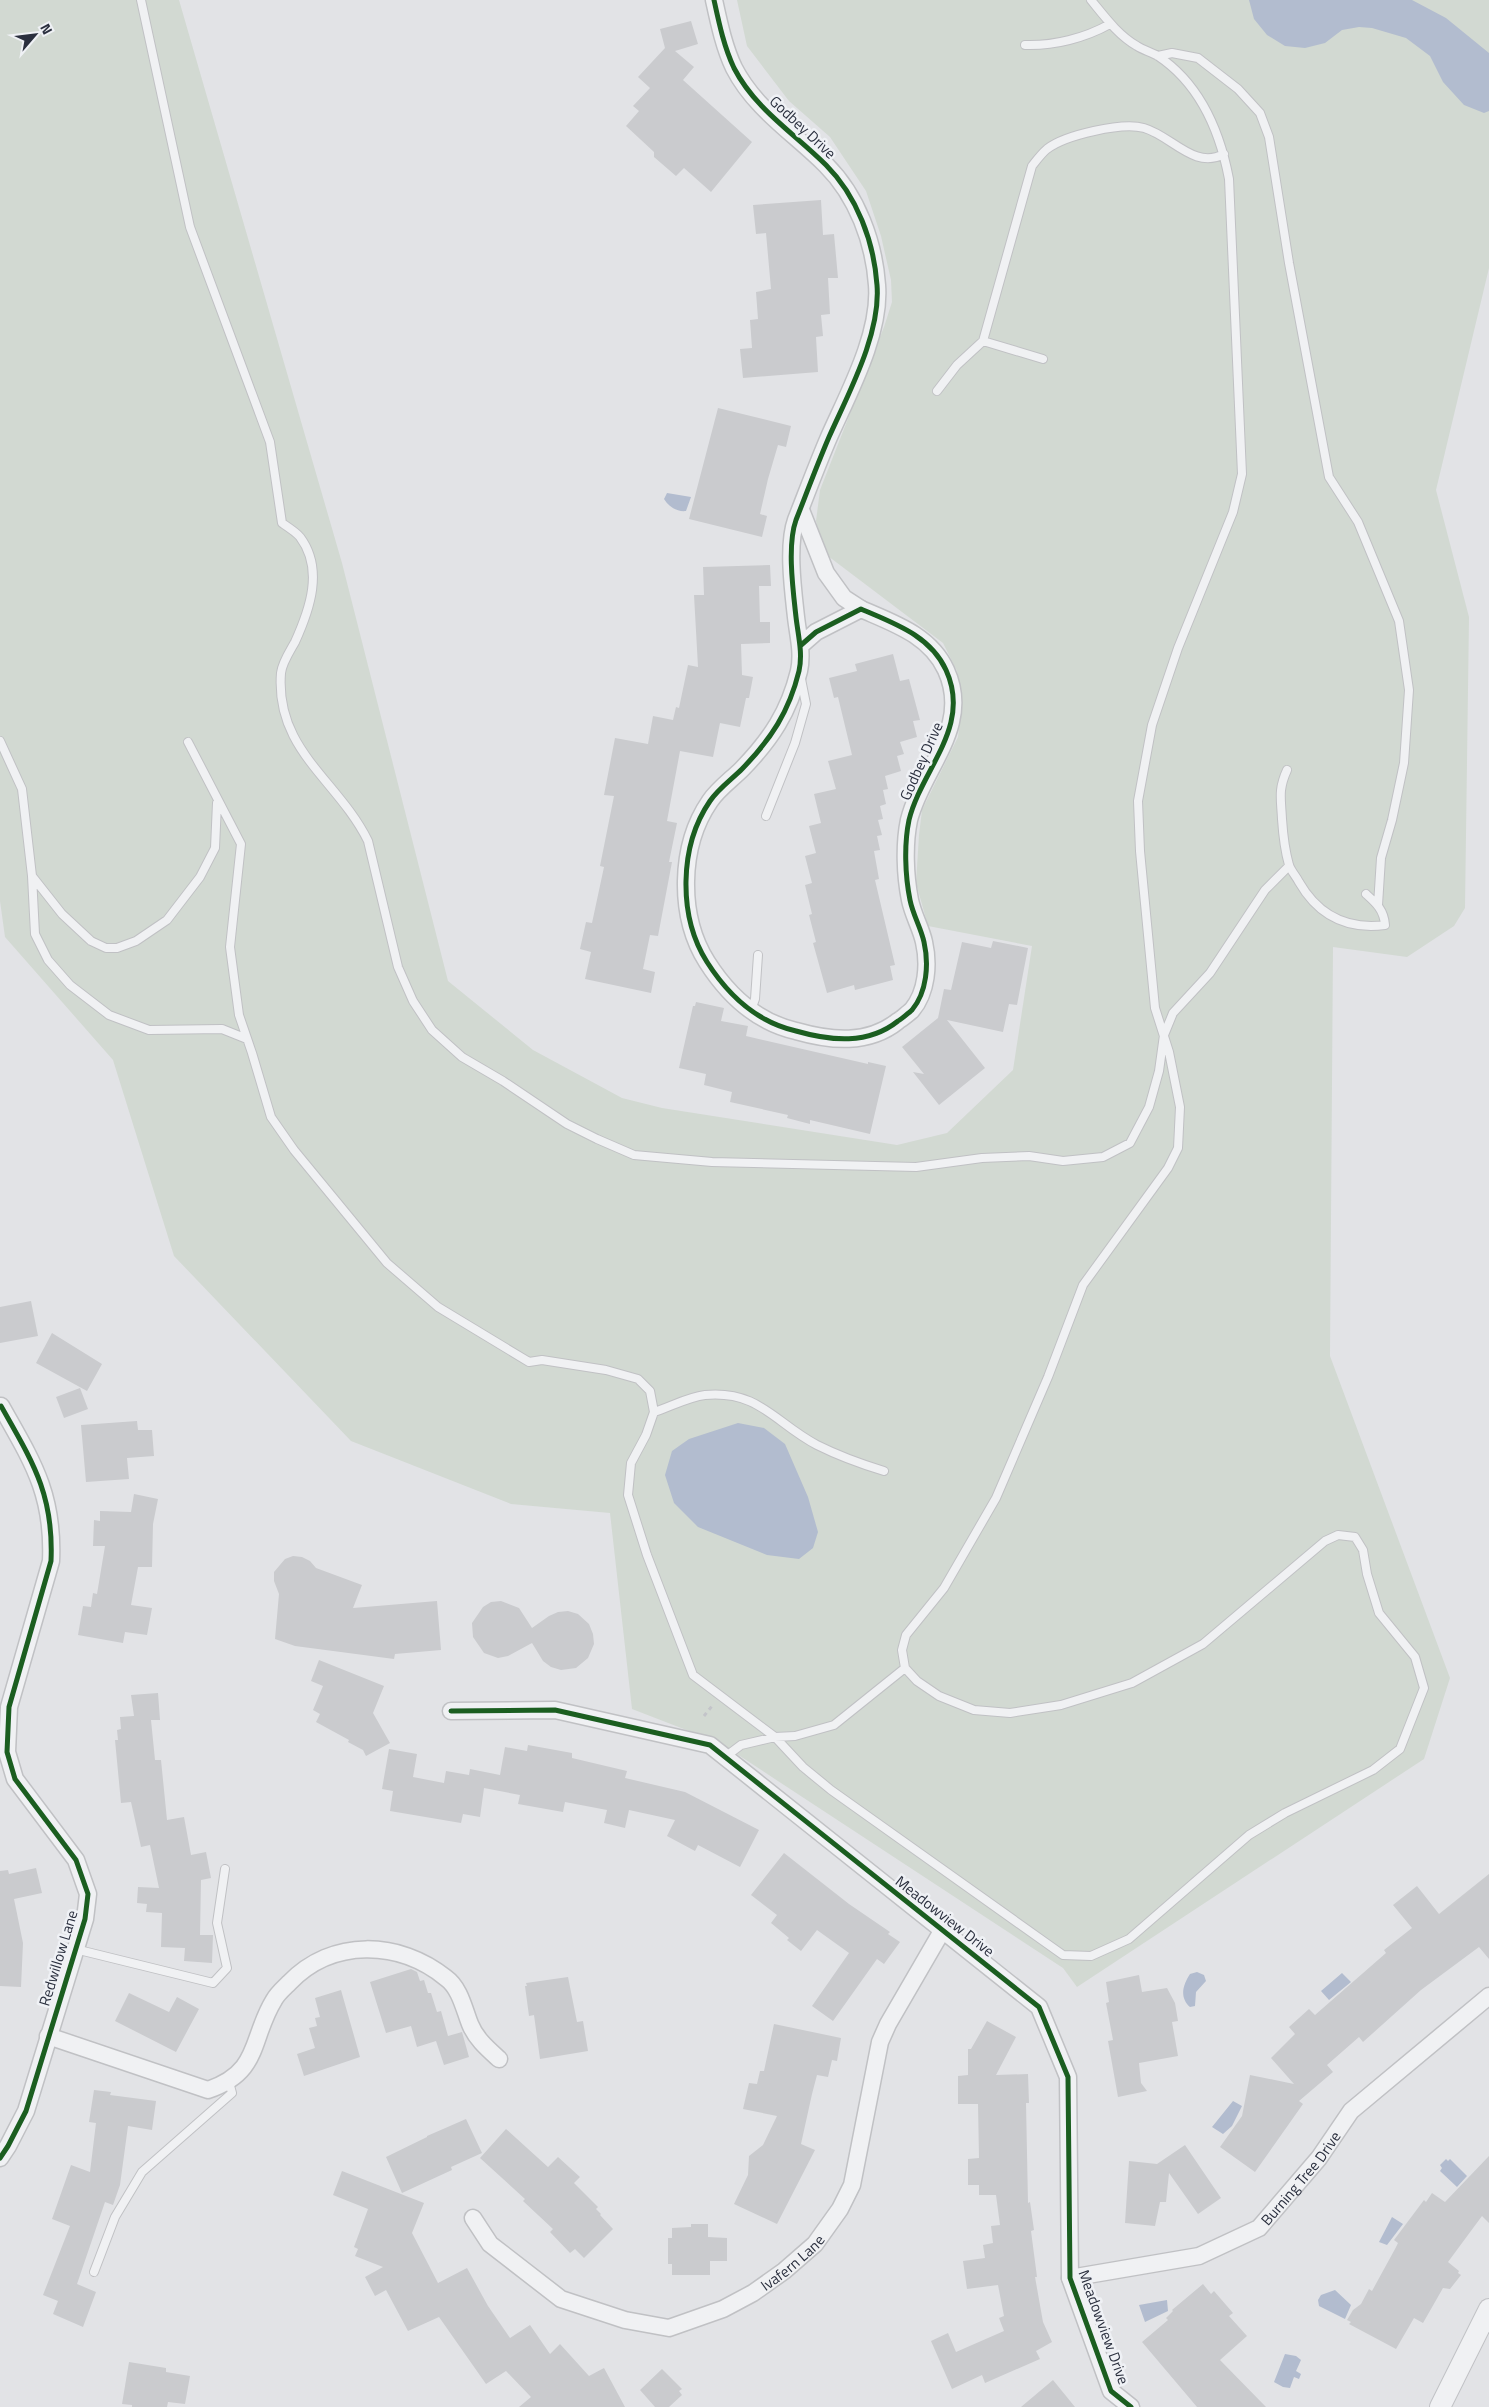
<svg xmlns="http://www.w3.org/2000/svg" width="1489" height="2407" font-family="'Titillium Web',sans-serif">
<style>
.green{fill:#d2d9d2}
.water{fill:#b2bccf}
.building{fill:#cacbce}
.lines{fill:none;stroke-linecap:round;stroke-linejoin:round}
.service-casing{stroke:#c0c1c4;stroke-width:10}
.minor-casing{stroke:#c0c1c4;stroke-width:19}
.tertiary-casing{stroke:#c0c1c4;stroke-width:22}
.path{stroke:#c3c4c9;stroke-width:3;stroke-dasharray:4 4;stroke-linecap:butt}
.service{stroke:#f0f1f3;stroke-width:8}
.minor{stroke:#f0f1f3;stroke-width:16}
.tertiary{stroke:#f0f1f3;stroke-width:20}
.cycleway-casing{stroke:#eff1f5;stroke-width:8}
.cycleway{stroke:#1b5e20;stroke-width:5}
.labels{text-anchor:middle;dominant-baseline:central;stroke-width:5;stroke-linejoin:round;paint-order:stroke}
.street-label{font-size:15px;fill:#2a2f3e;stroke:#eff1f5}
</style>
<rect width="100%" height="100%" fill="#e2e3e6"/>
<path class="green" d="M0,0H179L342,563L448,981L533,1050L622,1098L662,1108L897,1145L947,1133L1013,1070L1032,946L928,926L916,883L919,835L922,810L958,737L962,702L957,671L943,643L824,553L816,521L820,490L884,327L892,302L891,280L881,236L866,191L830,137L789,101L747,46L737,0H1489V268L1436,490L1469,617L1465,908L1454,926L1407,957L1333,947L1330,1356L1450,1678L1424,1759L1077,1987L1063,1968L720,1743L632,1709L610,1513L511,1504L351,1441L174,1256L113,1060L5,937L0,901Z"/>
<path class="water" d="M1249,0H1412L1446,18L1489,53V111L1484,113L1464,105L1443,82L1430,56L1406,38L1372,28L1359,27L1342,30L1325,43L1305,48L1285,46L1267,35L1254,19Z
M667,493L691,497L686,511C677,512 669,507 664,499Z
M738,1423L764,1428L785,1444L808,1497L818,1532L813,1548L799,1559L767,1555L698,1527L674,1503L665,1475L672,1451L689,1439Z
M1197,1972L1204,1975L1206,1981L1196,1992L1195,2006L1190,2007C1179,1997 1183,1985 1190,1974Z
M1342,1973L1351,1982L1329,2000L1321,1991Z
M1233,2101L1242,2106L1232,2126L1223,2134L1212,2127Z
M1446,2159L1448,2161L1450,2159L1467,2176L1457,2187L1440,2171L1442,2168L1440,2165Z
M1392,2217L1403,2224L1387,2245L1379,2242Z
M1335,2290L1351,2305L1345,2319L1319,2306L1318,2300L1321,2295Z
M1167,2300L1168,2311L1145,2322L1139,2305Z
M1285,2354L1296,2356L1301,2360L1296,2371L1301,2374L1299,2379L1294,2377L1290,2388L1283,2387L1274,2382Z"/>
<path class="building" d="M691,21L698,44L675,51L694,67L683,80L752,142L711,192L684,168L676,176L654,157V152L626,126L639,111L633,106L650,88L638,77L665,48L660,29Z
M821,200L823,235L834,234L838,278H828L830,314L821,315L823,336L816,337L818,372L743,378L740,349L752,348L750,320L758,319L756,292L771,289L766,233L756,234L753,205Z
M718,408L791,426L786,447L778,445L768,479L760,514L767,516L762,537L689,519Z
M770,565L771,586H759L760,622H770V643L741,644L742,675L753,677L749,698H746L740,727L720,723L713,757L680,751L667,821L677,823L669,862H672L658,936L650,935L643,969L655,972L651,993L585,979L591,952L580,949L586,922L592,923L604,867L600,866L614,796L604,795L615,738L648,744L653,716L673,720L676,707L679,708L688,665L698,667L694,595H704L703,567Z
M893,654L900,681L909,679L920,720L913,721L917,737L900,742L904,754L897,756L901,771L885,776L888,789L883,790L886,804L880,806L883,819L878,820L882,835L877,836L880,850L874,851L879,879L875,880L895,965L890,966L893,980L855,990L854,985L827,993L813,943L816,942L809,915L812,914L805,885L812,883L805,856L816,853L809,826L821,823L814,794L836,789L828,761L852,755L838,697L834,698L829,678L857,671L855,664Z
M993,941L1028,948L1017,1005L1009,1004L1003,1032L947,1020L985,1068L939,1105L913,1072L924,1074L902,1047L938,1018L944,989L951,990L962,942L991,948Z
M696,1002L724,1008L721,1021L748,1026L746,1036L868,1064V1062L886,1066L870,1134L810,1120V1124L787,1118L788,1115L730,1102L732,1092L704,1085L706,1074L679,1068L693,1006H695Z
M31,1301L38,1336L0,1343V1307Z
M52,1333L102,1364L87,1391L36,1363Z
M80,1388L88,1409L64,1418L56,1397Z
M137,1421L138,1430H152L154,1456L127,1458L129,1479L86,1482L81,1425Z
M134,1494L158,1499L153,1524L152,1567H138L131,1605L152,1608L147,1635L125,1632L123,1643L78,1635L83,1606L91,1607L93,1593L97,1594L105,1546H93L94,1520L100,1521V1511L131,1512Z
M293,1556L302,1557L310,1561L316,1568L362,1585L353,1608L437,1601L441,1650L395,1654L394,1659L295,1646L275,1639L279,1594L274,1581V1572L285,1559Z
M501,1601L519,1608L532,1628L549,1616L558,1612L568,1611L578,1614L589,1624L593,1634L594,1644L588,1658L576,1668L561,1670L551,1667L543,1661L532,1643L508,1656L498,1658L484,1653L473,1637L472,1623L483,1607L491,1602Z
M319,1660L384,1686L373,1713L390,1743L366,1756L363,1750L348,1742L349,1740L316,1722L320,1714L313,1710L323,1686L311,1681Z
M158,1693L160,1720H151L155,1760H161L167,1820L184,1817L191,1855L206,1852L211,1878L201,1880L200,1935H213L212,1963L184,1961L185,1948L161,1947L162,1913L146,1912L147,1904L137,1903L138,1887L159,1888L150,1845L141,1847L131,1802L121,1803L115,1740H118L117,1730L121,1729L120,1717L134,1716L131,1695Z
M528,1745L572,1753V1758L627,1771L625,1778L685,1792L759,1830L740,1867L698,1845L695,1851L667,1836L675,1820L629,1810L625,1828L604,1823L607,1810L565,1802L563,1812L518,1804L520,1795L484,1788L480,1817L463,1814L461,1823L390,1811L393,1791L382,1789L389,1749L417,1754L413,1777L444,1783L446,1771L469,1775L470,1769L500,1775L505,1747L527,1751Z
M784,1853L849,1904L890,1932L888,1934L900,1942L884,1964L877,1959L833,2021L812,2006L849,1953L817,1930L801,1951L787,1940L789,1938L771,1923L777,1915L751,1895Z
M36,1868L42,1893L14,1899L23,1943L21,1987L0,1986V1871L8,1870L9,1874Z
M1489,1874V1959L1479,1947L1421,1990L1363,2042L1359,2037L1327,2065L1333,2072L1299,2101L1303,2104L1255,2172L1220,2147L1242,2116L1250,2075L1294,2084L1271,2058L1295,2034L1289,2027L1309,2009L1315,2015L1386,1953L1384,1950L1412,1928L1393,1905L1417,1886L1439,1914Z
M411,1969L417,1972L420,1981L424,1980L428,1993H431L437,2012L441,2011L448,2036L462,2032L469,2057L444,2065L436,2041L417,2047L411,2026L386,2033L370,1982Z
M1139,1975L1142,1992L1167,1988L1175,2003L1178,2021L1172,2022L1178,2056L1139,2063L1141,2083L1147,2091L1118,2097L1108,2041L1113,2040L1106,2003L1109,2002L1106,1982Z
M568,1977L577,2022L583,2021L588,2051L540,2059L534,2015L529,2016L525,1986H527L526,1983Z
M341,1990L360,2057L304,2076L297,2054L315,2048L309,2028L317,2026L315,2018L320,2017L315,1998Z
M129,1993L169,2012L177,1997L199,2009L176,2052L115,2021Z
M987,2021L1016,2037L996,2075L1028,2074L1029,2103H1026L1028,2203L1030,2202L1034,2230L1031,2231L1037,2277H1035L1043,2322L1052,2342L1036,2351L1040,2359L985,2383L982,2375L952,2389L931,2341L948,2333L956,2352L1004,2331L999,2318L1004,2316L998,2285L967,2289L963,2261L985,2258L983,2245L993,2243L991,2226L1000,2225L996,2195H979V2185H968V2159L979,2158L978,2104H958V2076L968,2075V2049H971Z
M774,2024L841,2038L837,2061L832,2060L828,2077L817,2075L812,2094L801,2144L815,2150L777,2224L734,2204L748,2175L749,2156L763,2145L777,2116L743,2109L749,2083L757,2084L760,2071H764Z
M94,2090L111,2092L110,2095L156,2101L152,2130L128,2126L120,2185L113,2205L105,2202L77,2284L96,2292L83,2327L53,2314L58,2301L43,2295L70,2226L52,2219L71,2165L90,2172L96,2123L89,2122Z
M466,2119L482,2153L451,2167L452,2170L402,2193L386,2157L427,2137V2136Z
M506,2129L548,2167L558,2157L580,2177L574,2183L598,2207L596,2209L601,2214L600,2215L613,2229L584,2258L575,2249L570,2253L550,2232L553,2229L523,2201L525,2199L480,2158Z
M1185,2145L1221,2198L1198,2214L1169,2173L1166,2202H1160L1155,2226L1125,2223L1129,2161L1157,2164Z
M1489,2156V2223L1482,2216L1448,2262L1459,2271L1458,2273L1461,2275L1450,2289L1443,2288L1423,2323L1414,2318L1396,2349L1349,2324L1351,2322L1347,2320L1353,2310L1361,2304L1369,2289L1372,2291L1395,2249L1398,2243L1394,2240L1424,2200L1426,2202L1432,2193L1445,2202Z
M342,2171L424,2203L412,2233L438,2283L467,2268L488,2306L510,2338L530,2325L550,2354L560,2344L589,2376L604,2368L625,2407H519L531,2397L506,2371L486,2384L439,2317L408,2331L386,2290L375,2296L365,2277L383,2267L355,2256L358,2249L354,2247L368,2209L333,2195Z
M691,2224H708V2237L727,2238V2261H710V2275H672V2264H668V2238H672V2228L691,2227Z
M1203,2284L1211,2294L1214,2291L1233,2313L1229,2316L1247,2336L1220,2360L1266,2407H1197L1142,2342L1168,2320L1166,2318L1173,2311L1172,2310Z
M129,2362L166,2368V2372L190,2376L185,2404L168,2402L167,2407H132V2405L122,2404Z
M662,2369L682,2389L679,2391L682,2395L669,2407H655L640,2390Z
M1053,2380L1075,2407H1021Z"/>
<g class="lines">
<g class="service-casing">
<path id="service" d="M141,0L190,227L270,442L282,523C288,527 296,532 300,537C324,569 310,609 295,642C290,651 282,663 281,673C275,750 338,780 368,841L398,967L413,1001L432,1030L462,1057L503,1081L567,1124L597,1139L634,1155L712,1162L916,1167L982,1158L1029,1156L1063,1161L1103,1157L1130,1143L1149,1107L1159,1071L1164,1035L1173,1013L1210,973L1265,890L1289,866
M1025,45C1054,46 1085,38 1110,24
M1158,56L1172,53L1198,58L1238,89L1260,113L1269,137L1289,263L1329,477L1358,522L1399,621L1409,690L1404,763L1392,820L1381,858L1378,905
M983,341L1032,166C1036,161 1041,154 1047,149C1065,135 1122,122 1144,128C1172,136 1194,170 1224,154
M937,391L957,365L983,341L1043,359
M0,741L22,789L32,876L62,914L91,941L106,948H117L136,941L167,920L200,877L215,848L217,803
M188,742L241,844L230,947L239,1015L252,1053L271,1117L294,1150L387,1263L438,1307L529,1362L542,1360L606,1370L638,1379L650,1391L654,1412L646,1435L631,1463L628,1495L647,1555L693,1675L775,1737L803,1767L831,1790L1063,1955L1091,1956L1129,1939L1249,1835L1285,1813L1373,1770L1400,1749L1424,1688L1415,1657L1379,1613L1367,1574L1363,1550L1355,1537L1338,1535L1325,1541L1203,1644L1132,1683L1061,1705L1010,1713L974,1710L939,1696L917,1681L905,1668L902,1650L906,1635L944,1588L996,1498L1048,1377L1083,1285L1168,1168L1178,1148L1180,1107L1169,1052L1155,1008L1140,851L1138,801L1152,725L1178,648L1233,512L1242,474L1229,179C1220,132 1200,84 1158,56C1151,52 1143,50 1137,46C1118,35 1105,17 1091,0
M1287,770C1278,790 1281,798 1282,819C1283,834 1285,851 1289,865C1291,871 1296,876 1299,882C1318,915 1346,930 1385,925C1384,910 1376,903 1366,894
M766,816L795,743L806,704L801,679
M32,876L35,934L48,960L70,985L109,1015L149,1030L222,1029L247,1039
M751,1010L755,999L758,955
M654,1412C670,1407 688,1397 705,1395C759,1390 775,1423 817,1445C839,1456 861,1464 884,1471
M725,1757L741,1745L775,1737L795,1736L834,1725L905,1668
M75,1949L213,1983L227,1968L217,1923L225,1869
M94,2272L115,2217L142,2172L232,2093L229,2082"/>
</g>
<g class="minor-casing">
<g id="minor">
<path d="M714,0C719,23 724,47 734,68C755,109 794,133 826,165C857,196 874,242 877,285C881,334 848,394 829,437C817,465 807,492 796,520C787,545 793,590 796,617C798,635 803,653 799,671C789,712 771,739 742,769C732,779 718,789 710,801C679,846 678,916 707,962C728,995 757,1022 796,1031C831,1041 868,1045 898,1021C899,1021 911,1011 912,1010C927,992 929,964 924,942C921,928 913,915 910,900C905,875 904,844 909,820C922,768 972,727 946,670C930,635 893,623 861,609L816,632L800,646"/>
<path d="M801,510L826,573L844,598L861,609"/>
<path d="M451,1711L555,1710L710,1745L1039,2007L1068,2077L1070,2278L1111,2391L1131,2407"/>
<path d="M48,2036L208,2090C261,2072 250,2039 274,2000C277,1994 284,1988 289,1983C332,1938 399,1940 446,1978C460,1988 464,2009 470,2024C476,2039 488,2049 499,2059"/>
<path d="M0,2158L8,2146L26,2111L85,1919L88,1894L76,1860L15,1779L7,1752L9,1707L51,1561C54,1494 32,1461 1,1406"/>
<path id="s1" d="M473,2218L490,2244L561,2299L625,2320L669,2328L723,2309L753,2293L784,2271L815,2244L840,2209L852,2185L880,2042L888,2024L942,1931"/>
<path id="s2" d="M1070,2278L1199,2256L1259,2228L1319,2158L1351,2111L1489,1996"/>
</g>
</g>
<g class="tertiary-casing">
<path id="tertiary" d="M1440,2407L1489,2309"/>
</g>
<path class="path" d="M704,1716L712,1706"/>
<use href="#service" class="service"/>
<use href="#minor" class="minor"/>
<use href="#tertiary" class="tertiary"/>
<g class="cycleway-casing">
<path id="cycleway" d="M714,0C719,23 724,47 734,68C755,109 794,133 826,165C857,196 874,242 877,285C881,334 848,394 829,437C817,465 807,492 796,520C787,545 793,590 796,617C798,635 803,653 799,671C789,712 771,739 742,769C732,779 718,789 710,801C679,846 678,916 707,962C728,995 757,1022 796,1031C831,1041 868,1045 898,1021C899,1021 911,1011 912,1010C927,992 929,964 924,942C921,928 913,915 910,900C905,875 904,844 909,820C922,768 972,727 946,670C930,635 893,623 861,609L816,632L800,646
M451,1711L555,1710L710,1745L1039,2007L1068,2077L1070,2278L1111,2391L1131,2407
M0,2158L8,2146L26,2111L85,1919L88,1894L76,1860L15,1779L7,1752L9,1707L51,1561C54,1494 32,1461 1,1406"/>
</g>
<use href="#cycleway" class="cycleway"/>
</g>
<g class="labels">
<g class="street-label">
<text transform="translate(803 127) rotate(43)">Godbey Drive</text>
<text transform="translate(921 761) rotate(-66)">Godbey Drive</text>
<text transform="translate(945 1916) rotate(38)">Meadowview Drive</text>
<text transform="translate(58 1958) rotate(-73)">Redwillow Lane</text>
<text stroke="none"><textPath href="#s2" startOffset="262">Burning Tree Drive</textPath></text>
<text stroke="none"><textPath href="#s1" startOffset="374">Ivafern Lane</textPath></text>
<text transform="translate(1104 2327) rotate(70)">Meadowview Drive</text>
</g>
</g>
<g transform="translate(35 35) rotate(62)" stroke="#eff1f5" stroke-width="4" paint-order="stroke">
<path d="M0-4L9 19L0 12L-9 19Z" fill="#2a2f3e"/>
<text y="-8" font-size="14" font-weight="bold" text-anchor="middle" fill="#2a2f3e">N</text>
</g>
</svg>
